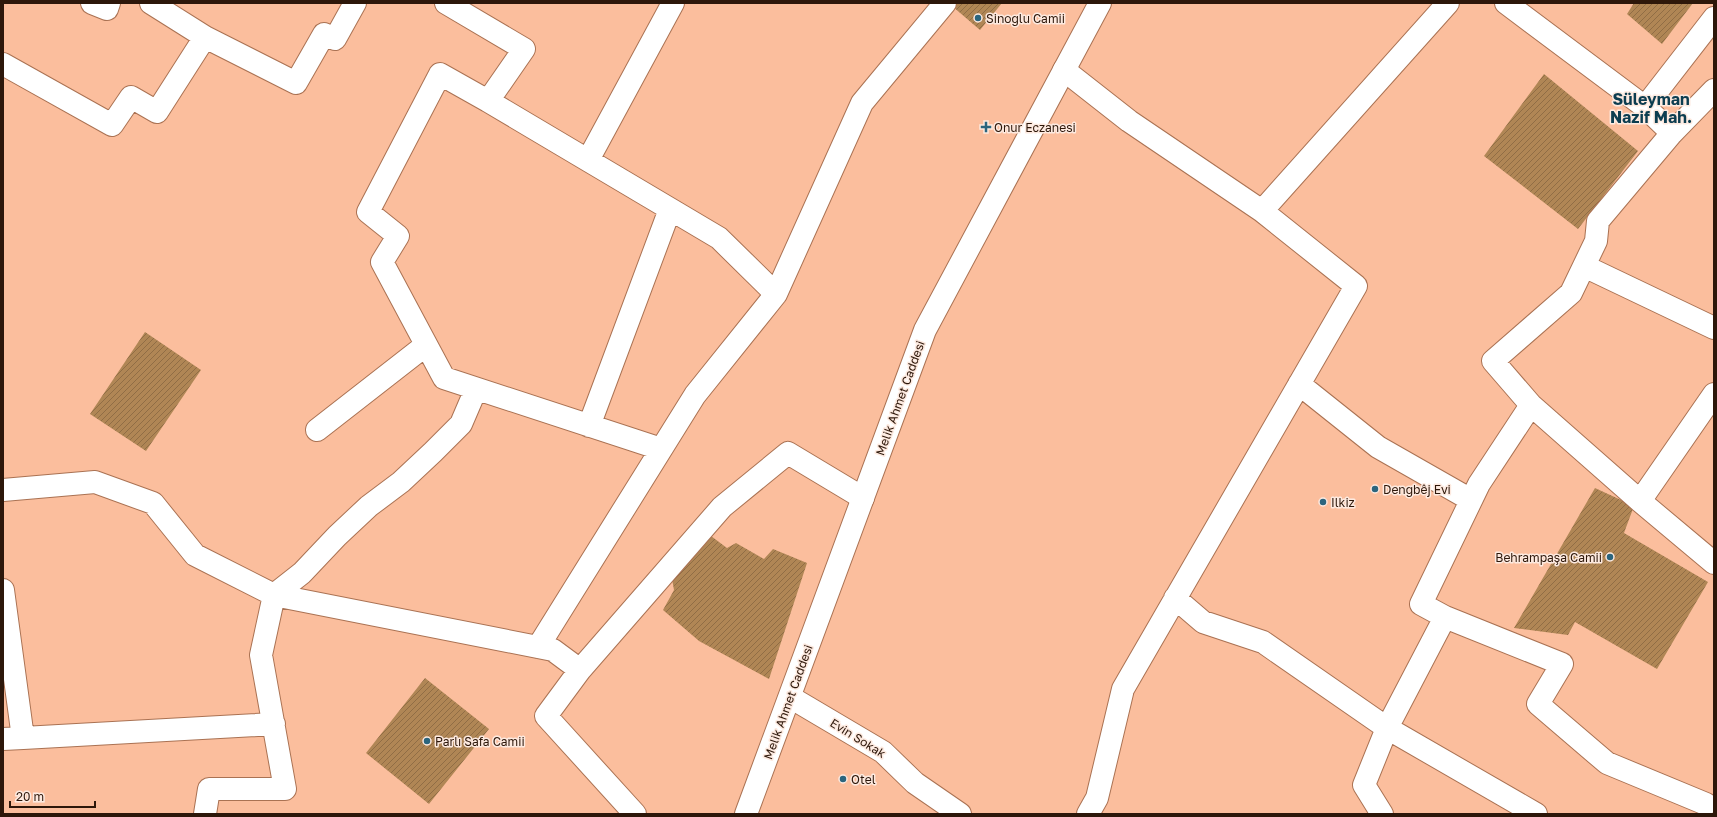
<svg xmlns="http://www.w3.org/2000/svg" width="1717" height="817" font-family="'Golos Text',sans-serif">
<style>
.building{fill:url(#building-hatch)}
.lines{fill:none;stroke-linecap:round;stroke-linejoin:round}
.minor-casing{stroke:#aa7253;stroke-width:24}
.tertiary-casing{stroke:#aa7253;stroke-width:24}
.minor{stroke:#fff;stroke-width:22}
.tertiary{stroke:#fff;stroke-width:22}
.poi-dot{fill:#2b657e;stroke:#fdeae0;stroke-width:1.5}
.labels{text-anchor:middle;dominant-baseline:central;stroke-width:3;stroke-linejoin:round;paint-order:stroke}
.poi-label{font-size:12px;fill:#2d170a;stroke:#fdeae0;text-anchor:start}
.street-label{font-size:12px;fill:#2d170a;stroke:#fdeae0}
.district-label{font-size:16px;font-weight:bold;fill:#0c3d50;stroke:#fdeae0}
</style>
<defs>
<pattern id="building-hatch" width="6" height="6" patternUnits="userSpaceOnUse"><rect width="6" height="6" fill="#b08655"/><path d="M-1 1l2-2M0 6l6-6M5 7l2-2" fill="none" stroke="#906d45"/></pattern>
</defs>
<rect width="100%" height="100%" fill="#fbbe9d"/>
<path class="building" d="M954,3H1002L980,30L952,6Z
M1634,3H1693L1662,44L1627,14Z
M1544,74L1638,151L1578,229L1484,156Z
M145,332L201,370L146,451L90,414Z
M1595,488L1634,506L1624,533L1708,582L1657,669L1575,622L1568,635L1514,628Z
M711,536L727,548L736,543L764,559L773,549L807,563L769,679L699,641L663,610L674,590L672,579Z
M425,678L489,729L429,804L366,753Z"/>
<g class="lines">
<g class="minor-casing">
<path id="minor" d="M92,3L107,9L109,3
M151,3L205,37L296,83L324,34L335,39L355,3
M446,3L524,49L488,101L719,238L776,294
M1506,3L1645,107L1714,18
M3,64L112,125L131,97L157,112L205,37
M1064,70L1129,121L1262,211L1356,286L1123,689L1097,798L1088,814
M1714,90L1672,133L1598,221L1596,241L1571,293L1493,361L1531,405L1640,501L1714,563
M488,101L440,74L368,212L398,236L382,262L444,378L661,449
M1645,107L1672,133
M588,160L673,3
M1262,211L1448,3
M1584,266L1714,328
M1299,384L1378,447L1471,500
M1531,405L1479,484L1421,604L1445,617L1387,728L1536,814
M589,426L670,209
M317,430L426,345
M3,490L95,482L153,503L195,555L274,595L553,650L580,670L546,716L635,814
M1640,501L1714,394
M3,590L23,738L274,724
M1175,598L1203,622L1263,642L1387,728L1364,785L1382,814
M1445,617L1562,664L1538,704L1607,763L1706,804
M538,647L695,395L776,294L862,103L945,3
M580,670L722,507L788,453L863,498
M790,697L883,752L915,783L960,814
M3,739L23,738
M205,814L209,789H285L261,655L274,595L302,573L337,536L369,506L401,482L433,452L461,424L476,389"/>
</g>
<g class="tertiary-casing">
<path id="tertiary" d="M746,814L925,330L1100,3"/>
</g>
<use href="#minor" class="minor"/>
<use href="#tertiary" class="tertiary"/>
</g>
<g class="poi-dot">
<circle cx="978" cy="18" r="4"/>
<path d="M984 121h4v4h4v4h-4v4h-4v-4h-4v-4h4z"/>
<circle cx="1375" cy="489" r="4"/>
<circle cx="1323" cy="502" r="4"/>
<circle cx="1610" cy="557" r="4"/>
<circle cx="427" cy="741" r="4"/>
<circle cx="843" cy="779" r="4"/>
</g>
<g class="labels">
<g class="poi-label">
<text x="986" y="18">Sinoğlu Camii</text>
<text x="994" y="127">Onur Eczanesi</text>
<text x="1383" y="489">Dengbêj Evi</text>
<text x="1331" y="502">Ilkiz</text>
<text x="1602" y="557" text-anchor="end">Behrampaşa Camii</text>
<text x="435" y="741">Parlı Safa Camii</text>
<text x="851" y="779">Otel</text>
</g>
<g class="street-label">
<text transform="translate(900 398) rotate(-70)">Melik Ahmet Caddesi</text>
<text transform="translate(788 702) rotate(-70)">Melik Ahmet Caddesi</text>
<text transform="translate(858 738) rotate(32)">Evin Sokak</text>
</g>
<g class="district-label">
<text x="1651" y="99">Süleyman<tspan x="1651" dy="18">Nazif Mah.</tspan></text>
</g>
</g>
<rect width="1717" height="817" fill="none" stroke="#2d170a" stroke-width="8"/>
<path d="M10 801v6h85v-6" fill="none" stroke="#2d170a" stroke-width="2"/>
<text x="16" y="801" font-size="12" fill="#2d170a" stroke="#fdeae0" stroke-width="3" paint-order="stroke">20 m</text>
</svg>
